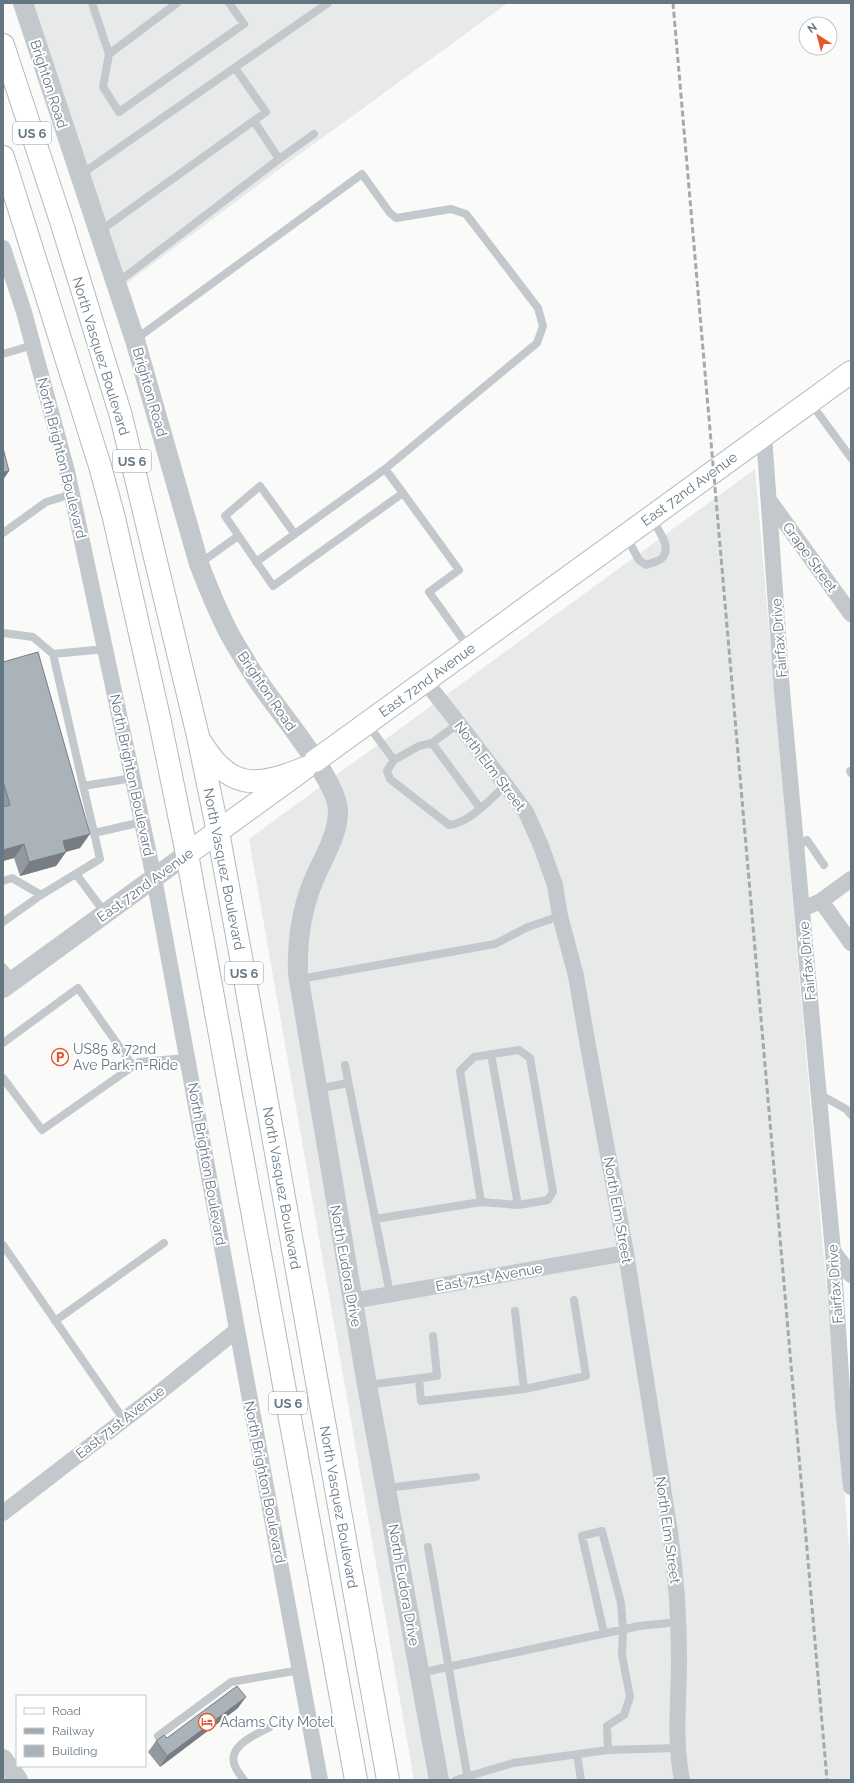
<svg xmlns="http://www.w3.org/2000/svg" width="854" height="1783" font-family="Raleway,sans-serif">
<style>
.built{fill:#e8e9e9}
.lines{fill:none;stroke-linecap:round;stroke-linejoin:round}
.secondary-casing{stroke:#b3babf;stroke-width:24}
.trunk-casing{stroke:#b4b9bd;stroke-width:24}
.service{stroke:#c3c8cc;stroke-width:8}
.minor{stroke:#c3c8cc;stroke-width:16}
.tertiary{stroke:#c3c8cc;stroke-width:20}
.secondary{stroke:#fff;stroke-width:22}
.trunk{stroke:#fff;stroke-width:22}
.rail{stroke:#a2aab0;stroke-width:3;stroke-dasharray:6 3;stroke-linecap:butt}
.wall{fill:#929a9f}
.shaded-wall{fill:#777d82}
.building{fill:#aab3b9;stroke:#777d82}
.labels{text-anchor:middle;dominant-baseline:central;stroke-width:4;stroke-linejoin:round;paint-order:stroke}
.shield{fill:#fff;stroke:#939fa8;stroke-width:1}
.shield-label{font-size:13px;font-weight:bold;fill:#657683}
.street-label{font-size:14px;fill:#657683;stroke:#fff}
.poi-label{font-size:14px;fill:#657683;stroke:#fff;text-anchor:start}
</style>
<rect width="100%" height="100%" fill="#fafaf8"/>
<path class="built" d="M23,3H508L300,154L119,289Z
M755,469L851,1569V1780H414L249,839Z"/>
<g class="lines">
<g class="secondary-casing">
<path id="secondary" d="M315,761L851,372
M187,854L301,771"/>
</g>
<g class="trunk-casing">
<path id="trunk" d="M3,45L61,221L121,416L198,736L218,832L243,968L388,1780
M3,157L100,466L114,518L160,722L187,854L356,1780
M202,744C230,791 260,787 305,768"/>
</g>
<path class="service" d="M92,3L109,54L177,3
M109,54L103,87L119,112L244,24L229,3
M279,159L314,134
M80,175L328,3
M100,231L266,112L235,68
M117,283L279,159L254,121
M136,339L362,174L390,213L396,218L451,209L466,214L538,308L543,326L537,343L385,469
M3,354L33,345
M810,402L851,458
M403,493L459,570L429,592L469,648
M3,533L46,502L72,494
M626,536L639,560L646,565C650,563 657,562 661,559C674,548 657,529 651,518
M256,562L385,469L403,493L273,586L225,516L260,486L294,533
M199,564L238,536
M3,633L33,637L53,654L105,649
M368,725L394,760L419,746L432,743L459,723
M432,743L480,808
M394,760L387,771L390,779L449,825C471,822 490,799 506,785
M850,771L851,773
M83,786L133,778
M94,833L142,822
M797,847L807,840L824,865
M76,874L105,913
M3,881L12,878L41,895L3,922
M41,895L100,859L53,654
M3,967L13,980
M300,979L495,944L528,927L560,916
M3,1043L78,988L133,1066
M519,1050L530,1058L553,1192L548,1200L518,1205L481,1202L460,1071L474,1057Z
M491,1054L518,1205
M345,1065L390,1294
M3,1078L42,1130L139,1062L187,1058
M317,1089L348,1083
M819,1094L846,1109L851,1115
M375,1219L481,1202
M3,1245L124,1420
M55,1321L164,1243
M419,1379L421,1401L524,1389L515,1311
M367,1385L437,1376L433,1336
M524,1389L586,1376L574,1300
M387,1488L476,1477
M428,1547L468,1780
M604,1633L582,1536L602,1531L621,1603L623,1629L622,1655L630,1697L624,1715L607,1726L608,1750L677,1748
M420,1673L639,1626L678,1622
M158,1736L231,1682L300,1670
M577,1754L581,1780
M244,1780C240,1775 235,1769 234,1763C229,1745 257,1734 270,1727
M456,1780L513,1763L608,1750"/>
<path class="minor" d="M3,248L24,312L67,471L154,878L320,1780
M764,435L782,691L833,1251L843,1406L851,1487
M769,500L851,614
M425,681L466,733L526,812L541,846L555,885L560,916L576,976L588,1046L626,1253L670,1532C676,1574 679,1616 679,1659C679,1700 674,1740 682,1780
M821,901L851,943
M802,909L821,901L851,879
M833,1251L851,1275
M352,1301L626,1253
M3,1513L155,1396L237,1330"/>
<path class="tertiary" d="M23,3L135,340L199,564C209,590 220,618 234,642C243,657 252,673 263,688C281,714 338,782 338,811C338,837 322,859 313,882C301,911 297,942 298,974L367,1385L439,1780
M3,988L187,854
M3,1759L18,1780"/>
<use href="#secondary" class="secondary"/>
<use href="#trunk" class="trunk"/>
<path class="rail" d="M673,3L827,1780"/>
</g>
<path class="wall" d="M3,662L80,848L66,852L56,866L20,876L14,858L3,861Z
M238,1708L160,1767L148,1752L156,1741L167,1738Z"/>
<path class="shaded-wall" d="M9,471L3,480V472Z
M90,834L80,848L53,855L63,841Z
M24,844L14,858L3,861V850Z
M66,852L56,866L20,876L29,862Z
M246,1697L238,1708L160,1767L167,1756Z"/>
<path class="building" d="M3,448L9,471L3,472Z
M38,652L90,834L63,841L66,852L29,862L24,844L3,850V807L10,805L3,781V662Z
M237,1686L246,1697L167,1756L156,1741L164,1735L167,1738Z"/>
<defs>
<g id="parking-ring" transform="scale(0.9)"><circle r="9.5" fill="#fff" stroke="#e4572e" stroke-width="1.5"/><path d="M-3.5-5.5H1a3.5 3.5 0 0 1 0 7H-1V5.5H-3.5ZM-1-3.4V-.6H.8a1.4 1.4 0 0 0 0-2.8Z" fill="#e4572e"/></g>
<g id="hotel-ring" transform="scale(0.9)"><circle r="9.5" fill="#fff" stroke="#e4572e" stroke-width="1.5"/><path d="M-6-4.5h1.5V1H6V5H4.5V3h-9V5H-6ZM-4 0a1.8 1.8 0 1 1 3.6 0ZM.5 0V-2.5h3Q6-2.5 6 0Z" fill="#e4572e"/></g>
</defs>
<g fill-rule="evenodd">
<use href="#parking-ring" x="60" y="1057"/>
<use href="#hotel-ring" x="207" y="1722"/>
</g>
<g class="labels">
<g class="shield">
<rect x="13" y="122" width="38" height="22" rx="3"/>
<rect x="113" y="450" width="38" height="22" rx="3"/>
<rect x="225" y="962" width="38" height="22" rx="3"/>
<rect x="269" y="1392" width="38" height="22" rx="3"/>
</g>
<g class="shield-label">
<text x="32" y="133">US 6</text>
<text x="132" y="461">US 6</text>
<text x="244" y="973">US 6</text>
<text x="288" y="1403">US 6</text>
</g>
<g class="street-label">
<text transform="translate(49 84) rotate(72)">Brighton Road</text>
<text transform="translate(101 356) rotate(73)">North Vasquez Boulevard</text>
<text transform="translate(150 392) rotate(74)">Brighton Road</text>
<text transform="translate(62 458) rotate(76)">North Brighton Boulevard</text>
<text transform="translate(689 489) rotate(-36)">East 72nd Avenue</text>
<text transform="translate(810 557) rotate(54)">Grape Street</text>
<text transform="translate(779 638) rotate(-94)">Fairfax Drive</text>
<text transform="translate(427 680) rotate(-36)">East 72nd Avenue</text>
<text transform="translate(267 691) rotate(56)">Brighton Road</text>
<text transform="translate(490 766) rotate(53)">North Elm Street</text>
<text transform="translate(132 775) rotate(78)">North Brighton Boulevard</text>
<text transform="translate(224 869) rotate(79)">North Vasquez Boulevard</text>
<text transform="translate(145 885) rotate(-36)">East 72nd Avenue</text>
<text transform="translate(807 961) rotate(-95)">Fairfax Drive</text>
<text transform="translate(207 1164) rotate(80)">North Brighton Boulevard</text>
<text transform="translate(282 1188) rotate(80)">North Vasquez Boulevard</text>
<text transform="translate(618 1210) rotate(80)">North Elm Street</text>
<text transform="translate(346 1266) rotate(80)">North Eudora Drive</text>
<text transform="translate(489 1277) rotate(-10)">East 71st Avenue</text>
<text transform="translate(835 1284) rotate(-94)">Fairfax Drive</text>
<text transform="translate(120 1422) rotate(-38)">East 71st Avenue</text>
<text transform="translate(265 1482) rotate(79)">North Brighton Boulevard</text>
<text transform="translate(339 1507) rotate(80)">North Vasquez Boulevard</text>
<text transform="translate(668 1530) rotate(82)">North Elm Street</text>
<text transform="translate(404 1585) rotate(80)">North Eudora Drive</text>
</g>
<g class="poi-label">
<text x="73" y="1049">US85 &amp; 72nd<tspan x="73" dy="16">Ave Park-n-Ride</tspan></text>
<text x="220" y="1722">Adams City Motel</text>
</g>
</g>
<rect width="854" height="1783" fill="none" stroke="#657683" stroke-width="8"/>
<rect x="16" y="1695" width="130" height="72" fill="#ffffff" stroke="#c1c8cd"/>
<rect x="24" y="1708" width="20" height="6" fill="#ffffff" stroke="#c1c8cd"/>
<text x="52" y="1715" font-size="12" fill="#657683">Road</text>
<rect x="24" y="1728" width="20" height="6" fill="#a2aab0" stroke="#c1c8cd"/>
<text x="52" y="1735" font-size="12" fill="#657683">Railway</text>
<rect x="24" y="1745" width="20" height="12" fill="#aab3b9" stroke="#c1c8cd"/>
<text x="52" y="1755" font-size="12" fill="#657683">Building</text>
<g transform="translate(818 36) rotate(324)"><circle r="19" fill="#ffffff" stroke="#c1c8cd"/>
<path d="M0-3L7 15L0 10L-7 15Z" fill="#e4572e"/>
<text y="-6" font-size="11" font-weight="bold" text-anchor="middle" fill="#657683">N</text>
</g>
</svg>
